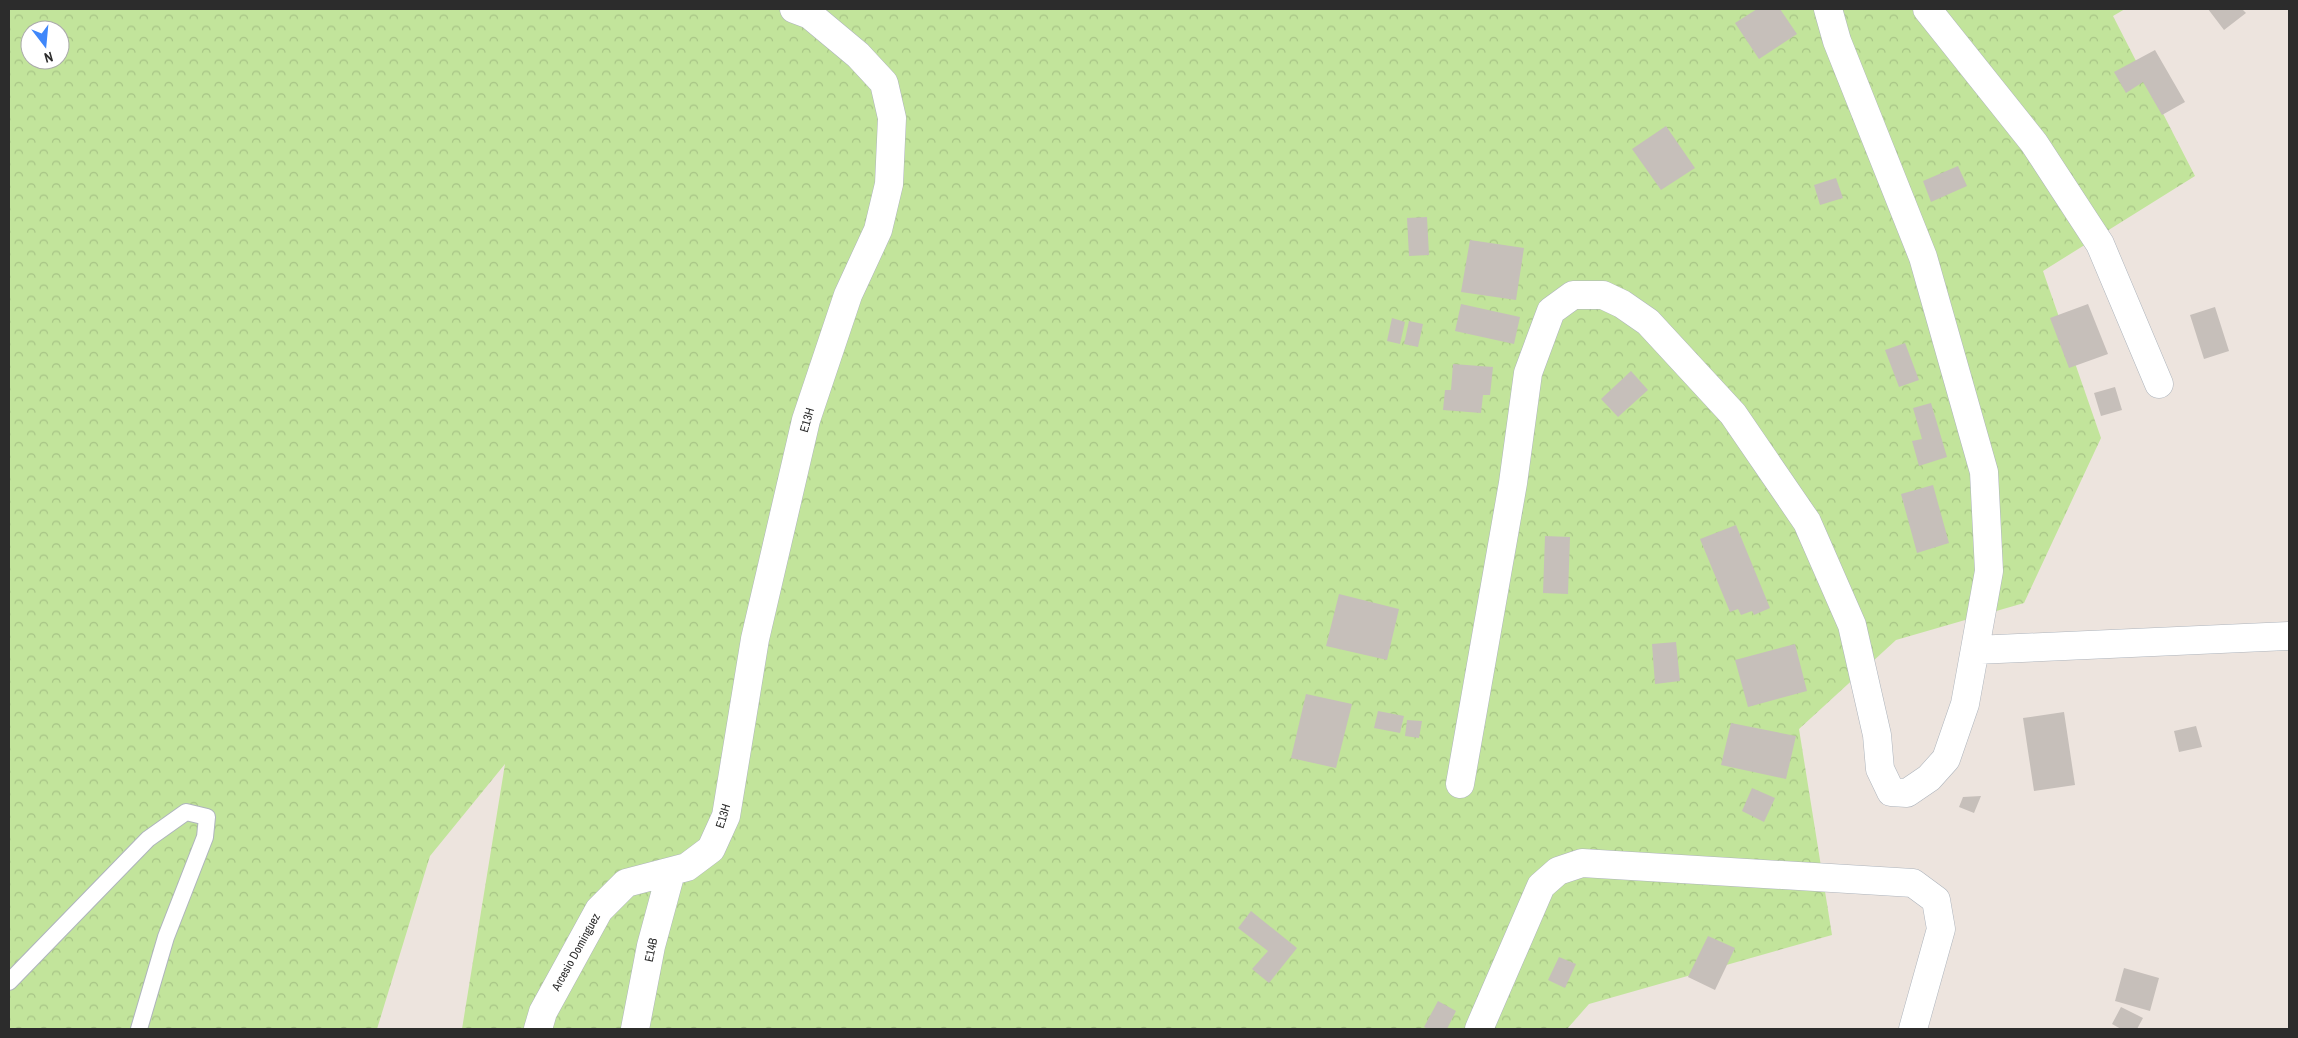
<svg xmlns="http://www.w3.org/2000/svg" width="2298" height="1038" font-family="'Archivo Narrow',sans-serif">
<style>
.forest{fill:url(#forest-crowns);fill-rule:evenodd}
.building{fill:#c6bfba}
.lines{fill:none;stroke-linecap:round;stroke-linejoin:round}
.lane-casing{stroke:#aeb4bc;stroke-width:18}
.street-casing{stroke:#aeb4bc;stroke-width:29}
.lane{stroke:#fff;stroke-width:16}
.street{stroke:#fff;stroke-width:28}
.labels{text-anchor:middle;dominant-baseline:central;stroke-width:4;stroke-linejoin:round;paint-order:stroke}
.street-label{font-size:12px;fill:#2c2c2c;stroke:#fff}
</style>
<defs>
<pattern id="forest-crowns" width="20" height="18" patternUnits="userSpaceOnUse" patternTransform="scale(1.25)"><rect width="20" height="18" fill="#c2e49b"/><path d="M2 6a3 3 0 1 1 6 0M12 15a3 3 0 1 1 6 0" fill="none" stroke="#a7c486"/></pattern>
</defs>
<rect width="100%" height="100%" fill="#ede4de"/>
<path class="forest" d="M9,9H2125L2113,16L2195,176L2043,271L2101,438L2024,603L1896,640L1799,729L1832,935L1589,1004L1567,1029H462L505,764L430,856L377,1029H9ZM30,30H60V60H30Z"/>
<path class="building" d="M1757,9H1780L1797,34L1759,59L1735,23Z
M2208,9H2242L2246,13L2224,30Z
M2155,50L2185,102L2162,115L2143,82L2126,93L2114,72Z
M1666,126L1695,168L1661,190L1632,149Z
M1958,166L1967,186L1931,202L1923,181Z
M1836,178L1843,198L1820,205L1814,185Z
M1427,217L1429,255L1409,256L1407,218Z
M1470,240L1524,248L1516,300L1461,292Z
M1461,304L1520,317L1514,344L1455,331Z
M2088,304L2108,354L2069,368L2050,318Z
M2215,307L2229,351L2204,359L2190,315Z
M1392,318L1405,322L1400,344L1387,341Z
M1409,321L1423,324L1418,347L1404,344Z
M1905,343L1919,380L1899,387L1885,350Z
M1453,364L1493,367L1490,395H1483L1481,413L1443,410L1445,390H1451Z
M1631,371L1648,390L1618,417L1601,399Z
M2115,387L2122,410L2101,416L2094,393Z
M1931,403L1947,457L1919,466L1912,441L1922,439L1913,408Z
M1933,485L1949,543L1917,553L1901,494Z
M1736,525L1770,608L1754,615L1752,611L1741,615L1738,609L1730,612L1700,539Z
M1545,536L1570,537L1568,594L1543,593Z
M1339,594L1399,609L1387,660L1326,646Z
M1676,642L1680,681L1655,684L1652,644Z
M1795,644L1807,691L1748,707L1735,660Z
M1306,694L1352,704L1336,768L1291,758Z
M1378,711L1404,716L1400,733L1374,728Z
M2064,712L2075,785L2034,791L2023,718Z
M1407,720L1422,721L1419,738L1405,736Z
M1731,723L1796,736L1786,779L1721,765Z
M2196,726L2202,747L2179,752L2174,731Z
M1752,788L1775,798L1764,822L1742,811Z
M1981,796L1974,813L1959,807L1963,797Z
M1251,911L1297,948L1269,983L1252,969L1268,951L1238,928Z
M1708,936L1735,948L1715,990L1688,977Z
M1559,957L1576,964L1565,988L1548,980Z
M2124,968L2159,978L2150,1011L2115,1001Z
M1438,1001L1456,1011L1447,1029H1428L1424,1027Z
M2121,1007L2143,1018L2137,1029H2121L2112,1024Z"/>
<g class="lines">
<g class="lane-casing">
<path id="lane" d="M9,982L148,839L186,812L207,817L205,837L166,937L139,1029"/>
</g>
<g class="street-casing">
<path id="street" d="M1927,9L2034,143L2100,244L2159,384
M1975,650L2289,636
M1460,784L1513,483L1528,373L1551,311L1573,295H1603L1622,304L1648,322L1733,414L1807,522L1852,625L1877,735L1880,769L1891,792L1907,793L1929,778L1946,759L1965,704L1989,571L1984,472L1923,257L1837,41L1828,9
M538,1029L543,1012L599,910L626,883L687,867L711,849L726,816L755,639L806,420L848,295L878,230L889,184L892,118L884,83L858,55L810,15L794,9
M635,1029L651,946L671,872
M1479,1029L1541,886L1558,871L1582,863L1913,883L1936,900L1941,929L1913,1029"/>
</g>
<use href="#lane" class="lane"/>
<use href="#street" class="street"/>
</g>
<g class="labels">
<g class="street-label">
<text transform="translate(807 420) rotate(-74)">E13H</text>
<text transform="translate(723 816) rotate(-73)">E13H</text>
<text transform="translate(651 950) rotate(-78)">E14B</text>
<text transform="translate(576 952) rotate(-61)">Arcesio Dominguez</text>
</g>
</g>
<rect width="2298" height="1038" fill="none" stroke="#2c2c2c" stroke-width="20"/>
<g transform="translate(45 45) rotate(164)"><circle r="24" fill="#ffffff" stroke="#ababab"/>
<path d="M0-4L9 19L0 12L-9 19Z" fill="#3f87fa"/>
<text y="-8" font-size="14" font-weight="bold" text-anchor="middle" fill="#2c2c2c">N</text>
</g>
</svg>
